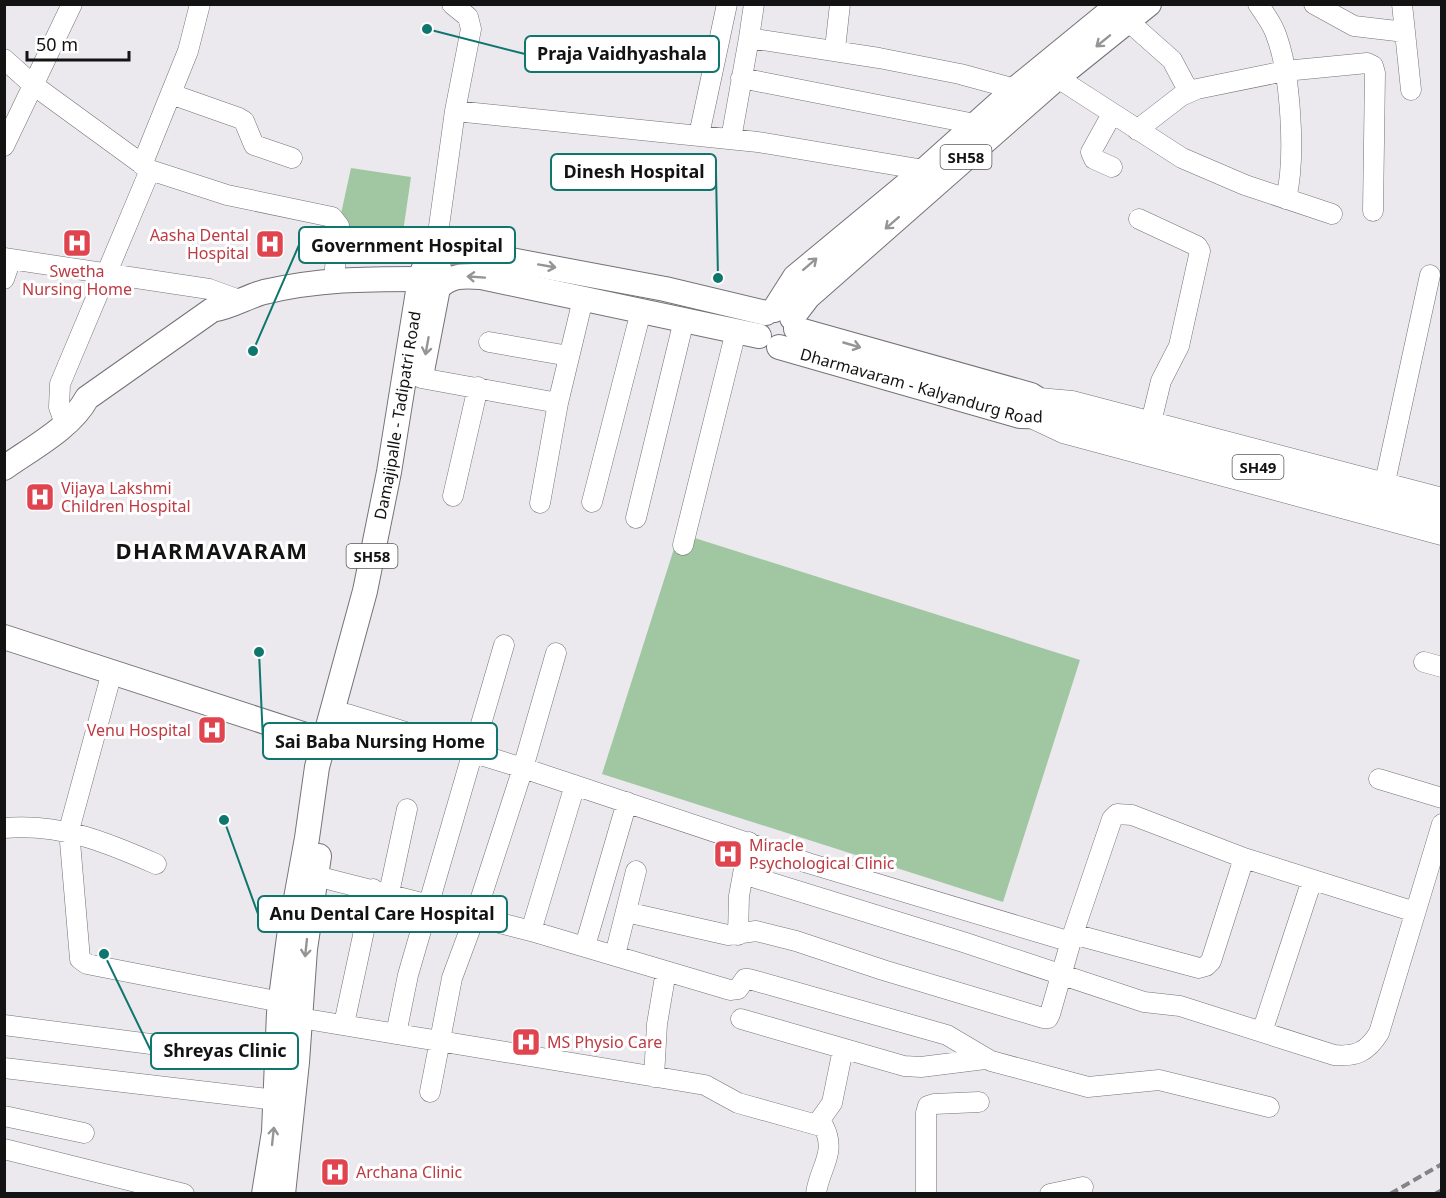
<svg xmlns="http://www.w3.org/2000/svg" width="1446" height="1198" font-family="'Noto Sans',sans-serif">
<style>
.green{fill:#a0c7a2}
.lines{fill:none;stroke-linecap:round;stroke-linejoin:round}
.minor-casing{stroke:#747276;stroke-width:21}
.major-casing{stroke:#747276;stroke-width:26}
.minor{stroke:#fff;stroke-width:20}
.major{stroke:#fff;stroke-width:24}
.rail{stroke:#848386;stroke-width:4;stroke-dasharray:9 4.5;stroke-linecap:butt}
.oneway{stroke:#959595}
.labels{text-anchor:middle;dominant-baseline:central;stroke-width:6;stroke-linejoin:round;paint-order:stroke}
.shield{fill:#fff;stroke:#5a5a5a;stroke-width:1.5}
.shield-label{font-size:15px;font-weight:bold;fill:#131314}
.health-label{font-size:16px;fill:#be3a42;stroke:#fff;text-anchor:start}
.street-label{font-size:16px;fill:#131314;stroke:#fff}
.district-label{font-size:22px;font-weight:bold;letter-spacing:1.5px;fill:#131314;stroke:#fff}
.leader{fill:none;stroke:#0f766e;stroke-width:2}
.callout-dot{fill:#0f766e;stroke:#fff;stroke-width:2}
.callout{fill:#fff;stroke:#0f766e;stroke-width:2}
.callout-label{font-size:18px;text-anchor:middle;font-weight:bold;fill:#131314}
</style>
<rect width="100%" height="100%" fill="#ebe9ee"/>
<path class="green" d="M351,168L411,177L402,239L335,241Z
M679,533L1080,660L1003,902L602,774Z"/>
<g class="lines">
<g class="minor-casing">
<path id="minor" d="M754,4L749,38L879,58L960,74L1015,89
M1258,4C1264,13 1271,22 1275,32C1291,72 1296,158 1286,199
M1314,4L1354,26L1405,32L1411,90
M1402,4L1405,32
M1128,21L1172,60L1189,92
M835,49L840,4
M4,59L32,84L150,170L60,384L59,407L65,424
M1047,71L1182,158L1245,185L1332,214
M741,78L975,124
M171,94L239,118L244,121L254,145L292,158
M455,111L758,142L924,170
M1112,114L1091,152L1094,159L1112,167
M1137,130L1181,96L1197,89L1285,71L1367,63L1373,66L1375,73L1373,211
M699,135L727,4
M731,139L749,38
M4,146L72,4
M142,165L188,51L200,4
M150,170L227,195L332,217L339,226L334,279
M1139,219L1197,246L1200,251L1179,346L1161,381L1151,422
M4,258L209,289L242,301
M4,279L11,259
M446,280L435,255L455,111L471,29L468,17L452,4
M489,342L569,356
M421,378L558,403
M1039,398L1072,401L1442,498
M1029,417L1063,433L1442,535
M1385,482L1430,275
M453,496L478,387
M592,502L641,311
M540,503L558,403L583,299
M636,518L684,320
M683,545L736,331
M1424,662L1442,667
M112,672L69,830L80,959L87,964L281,1002
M347,714L523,768L808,863L1071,942
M1379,779L1442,798
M4,828C60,823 106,842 156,864
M743,874L963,942L1144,1002L1180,1006L1334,1055C1356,1057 1367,1052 1379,1033L1442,824
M316,876L531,931L730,990L738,989L745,979H749L947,1035L991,1061L1088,1087L1159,1080L1269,1107
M389,893L407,809
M626,912L728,935L756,931L796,941L883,970L1043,1018H1048L1050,1014L1073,934L1112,819L1117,814L1132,815L1244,858L1415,912
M531,931L575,785
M1073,934L1199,968L1206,966L1211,961L1244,858
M738,935L739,896L749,842
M585,946L627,802
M615,955L636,871
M300,1018L705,1085L738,1103L824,1127C837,1154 819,1168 816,1194
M741,1019L904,1066L921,1067L985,1059
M344,1024L373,889
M4,1025L290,1062
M1262,1032L1312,880
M396,1034L408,975L504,645
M4,1068L276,1100
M654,1077L657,1024L666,971
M430,1092L452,978L475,916L523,768L556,653
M4,1116L84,1133
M817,1124L832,1103L843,1049
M4,1149L184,1194
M926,1194V1113L928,1106L934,1104L979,1102
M1050,1194L1083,1187"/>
</g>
<g class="major-casing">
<g id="major">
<path d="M774,310L795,277L929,166L1015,89L1119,4"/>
<path d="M792,318L808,297L1057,78L1149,4"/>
<path d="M796,329L1031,395L1065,417"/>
<path id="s1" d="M779,347L1020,416L1065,417L1442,517"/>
<path d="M422,371L438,288C451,275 463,276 481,277L759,336"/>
<path d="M4,468C32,448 71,428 87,398L212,310C231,307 246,297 264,292C319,279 365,279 420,279"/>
<path d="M4,637L324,741"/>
<path id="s2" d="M264,1194L274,1132L279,1013L289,937L307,838L317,767L365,591L389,472L420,279C428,249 446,251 473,253L665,289L766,313"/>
<path d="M283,1194L297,1062L305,949L319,856"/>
</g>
</g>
<use href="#minor" class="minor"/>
<use href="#major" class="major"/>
<path class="rail" d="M1390,1194L1442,1164
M1435,1194L1442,1190"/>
</g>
<defs><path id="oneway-shaft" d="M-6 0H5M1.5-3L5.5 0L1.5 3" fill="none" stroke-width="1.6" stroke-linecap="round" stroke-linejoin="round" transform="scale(1.5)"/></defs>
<g class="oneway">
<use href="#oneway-shaft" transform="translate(1103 41) rotate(141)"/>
<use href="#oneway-shaft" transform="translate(892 223) rotate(139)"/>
<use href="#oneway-shaft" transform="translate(810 264) rotate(-41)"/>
<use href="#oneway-shaft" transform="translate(547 266) rotate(10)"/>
<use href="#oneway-shaft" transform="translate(476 277) rotate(-176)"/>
<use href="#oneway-shaft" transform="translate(852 345) rotate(16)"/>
<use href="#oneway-shaft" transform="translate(427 346) rotate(100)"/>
<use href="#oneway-shaft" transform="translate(306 948) rotate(96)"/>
<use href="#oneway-shaft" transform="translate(273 1136) rotate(-84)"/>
</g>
<defs>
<g id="hospital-square" transform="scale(1.5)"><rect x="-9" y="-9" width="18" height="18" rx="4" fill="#e0444e" stroke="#fff"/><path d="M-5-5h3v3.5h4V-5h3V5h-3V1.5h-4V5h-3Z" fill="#fff"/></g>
</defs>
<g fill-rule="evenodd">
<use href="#hospital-square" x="77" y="243"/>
<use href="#hospital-square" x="270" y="244"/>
<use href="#hospital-square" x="40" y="497"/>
<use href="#hospital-square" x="212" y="730"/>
<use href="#hospital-square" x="728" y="854"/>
<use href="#hospital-square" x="526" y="1042"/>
<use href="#hospital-square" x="335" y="1172"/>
</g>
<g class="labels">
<g class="shield">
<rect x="940.5" y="145" width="51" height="24" rx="4.5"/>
<rect x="1232.5" y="455" width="51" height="24" rx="4.5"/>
<rect x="346.5" y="544" width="51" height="24" rx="4.5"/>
</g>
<g class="shield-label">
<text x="966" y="157">SH58</text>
<text x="1258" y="467">SH49</text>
<text x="372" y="556">SH58</text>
</g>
<g class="health-label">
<text x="249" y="235" text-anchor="end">Aasha Dental<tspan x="249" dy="18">Hospital</tspan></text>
<text x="77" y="271" text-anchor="middle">Swetha<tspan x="77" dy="18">Nursing Home</tspan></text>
<text x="61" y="488">Vijaya Lakshmi<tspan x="61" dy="18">Children Hospital</tspan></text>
<text x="191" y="730" text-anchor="end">Venu Hospital</text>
<text x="749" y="845">Miracle<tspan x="749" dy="18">Psychological Clinic</tspan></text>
<text x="547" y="1042">MS Physio Care</text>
<text x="356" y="1172">Archana Clinic</text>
</g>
<g class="street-label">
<text stroke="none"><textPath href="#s1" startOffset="148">Dharmavaram - Kalyandurg Road</textPath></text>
<text stroke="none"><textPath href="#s2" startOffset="792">Damajipalle - Tadipatri Road</textPath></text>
</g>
<g class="district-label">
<text x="212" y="550">DHARMAVARAM</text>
</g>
</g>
<path class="leader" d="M427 29L525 54M718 278L716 172M253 351L299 245M259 652L263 741M224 820L258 914M104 954L151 1051"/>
<g class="callout-dot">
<circle cx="427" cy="29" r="6"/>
<circle cx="718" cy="278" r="6"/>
<circle cx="253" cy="351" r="6"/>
<circle cx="259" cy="652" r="6"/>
<circle cx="224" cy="820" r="6"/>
<circle cx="104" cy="954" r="6"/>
</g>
<g class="callout">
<rect x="525" y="36" width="194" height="36" rx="6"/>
<rect x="551" y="154" width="165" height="36" rx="6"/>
<rect x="299" y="227" width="216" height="36" rx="6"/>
<rect x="263" y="723" width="234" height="36" rx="6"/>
<rect x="258" y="896" width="249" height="36" rx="6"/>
<rect x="151" y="1033" width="147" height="36" rx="6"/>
</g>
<g class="callout-label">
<text x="622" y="60">Praja Vaidhyashala</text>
<text x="634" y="178">Dinesh Hospital</text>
<text x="407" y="252">Government Hospital</text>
<text x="380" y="748">Sai Baba Nursing Home</text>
<text x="382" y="920">Anu Dental Care Hospital</text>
<text x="225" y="1057">Shreyas Clinic</text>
</g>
<rect width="1446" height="1198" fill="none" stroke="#131314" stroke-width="12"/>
<path d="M27 51v9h102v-9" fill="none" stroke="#131314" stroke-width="3"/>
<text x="36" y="51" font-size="18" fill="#131314" stroke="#ffffff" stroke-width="4.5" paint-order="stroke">50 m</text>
</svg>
